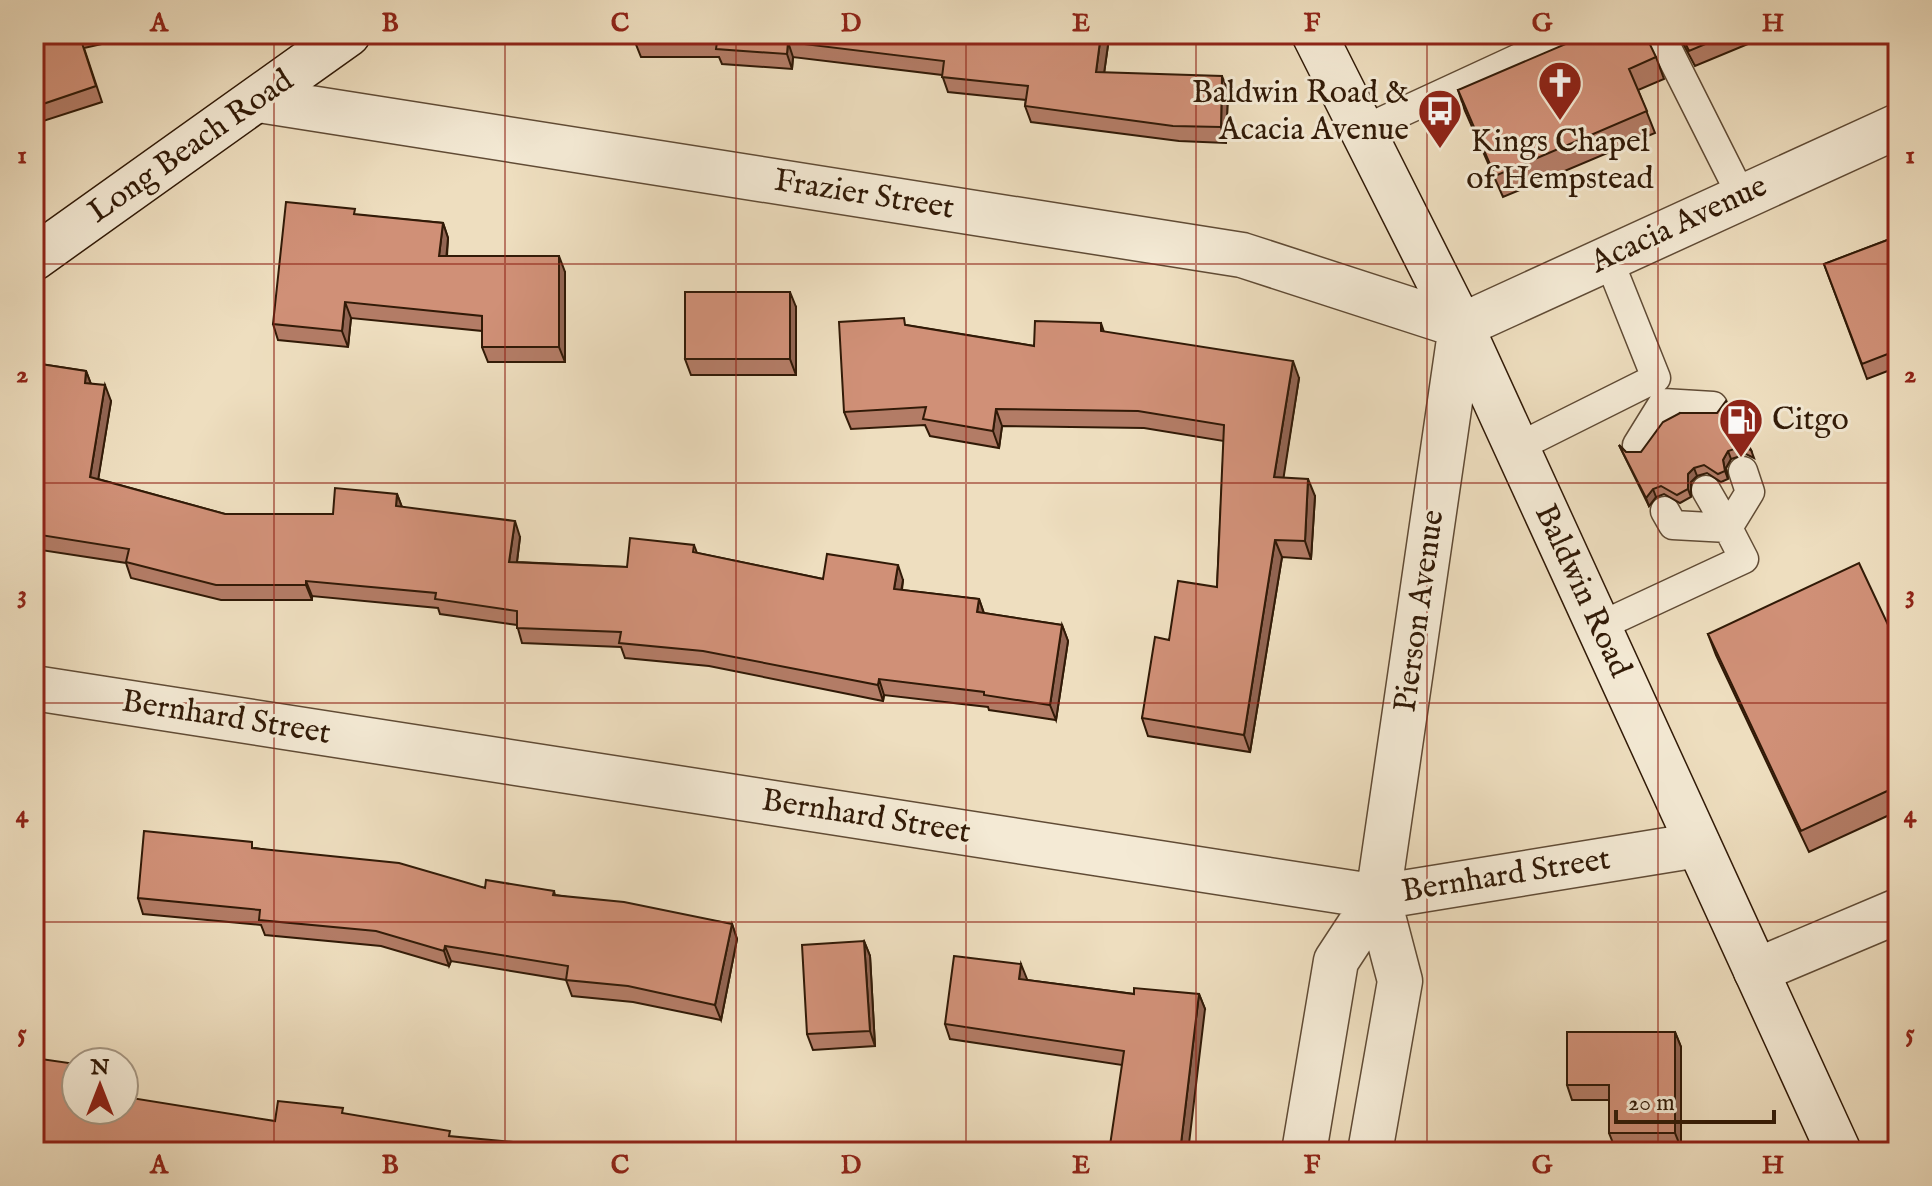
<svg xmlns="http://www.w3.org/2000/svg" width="1932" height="1186" font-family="'IM FELL English',serif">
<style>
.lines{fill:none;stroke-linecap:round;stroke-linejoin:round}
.lane-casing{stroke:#604b35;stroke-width:31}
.street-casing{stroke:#604b35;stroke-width:47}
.secondary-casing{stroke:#311a07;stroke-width:47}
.lane{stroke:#f4ead5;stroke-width:28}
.street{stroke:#f4ead5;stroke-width:44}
.secondary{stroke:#f4ead5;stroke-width:44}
.wall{fill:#b37c66;stroke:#311a07;stroke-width:2}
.shaded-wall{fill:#926553;stroke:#311a07;stroke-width:2}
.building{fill:#d09077;stroke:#311a07;stroke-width:2}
.grid{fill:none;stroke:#8f2418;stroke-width:2;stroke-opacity:0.55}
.labels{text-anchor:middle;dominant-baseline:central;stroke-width:6;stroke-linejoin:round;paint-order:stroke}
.poi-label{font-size:32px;fill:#311a07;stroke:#f4ead5;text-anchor:end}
.street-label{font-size:32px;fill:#311a07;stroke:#f4ead5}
.neatline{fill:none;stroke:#8f2418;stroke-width:3}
.grid-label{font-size:26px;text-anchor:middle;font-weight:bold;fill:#8f2418}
</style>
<rect width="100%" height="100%" fill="#eedebf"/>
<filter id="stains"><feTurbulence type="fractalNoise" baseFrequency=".0025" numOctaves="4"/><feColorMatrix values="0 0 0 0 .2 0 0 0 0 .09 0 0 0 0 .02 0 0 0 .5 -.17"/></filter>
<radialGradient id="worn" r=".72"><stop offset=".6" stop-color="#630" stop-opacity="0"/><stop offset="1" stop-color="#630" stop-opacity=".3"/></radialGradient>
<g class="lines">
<g class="lane-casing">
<path id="lane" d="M1660,34L1742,197
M1363,130L1571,34
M1637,445L1663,403L1713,406
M1516,448L1656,378L1608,258
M1706,490L1728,528L1750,492L1743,471
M1598,627L1744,559L1728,528L1673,525L1665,511"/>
</g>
<g class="street-casing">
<path id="street" d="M259,100L1242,255L1461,326
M1461,326L1898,126
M34,688L1378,897L1698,845
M1756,971L1898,911
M1304,1152L1336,961L1378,897
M1370,1152L1400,981L1378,897L1461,326"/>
</g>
<g class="secondary-casing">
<path id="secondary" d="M1314,34L1461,326L1839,1152
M34,258L348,34"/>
</g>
<use href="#lane" class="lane"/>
<use href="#street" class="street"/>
<use href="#secondary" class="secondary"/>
</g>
<path class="wall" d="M34,34H146L84,48L102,102L34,124Z
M1104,34L1108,45L1104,73L1228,91L1226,143L1179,141L1031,122L1025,106L1026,100L948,92L942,75L793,57L792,69L722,64L719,57H641L635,42Z
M1678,34H1772L1695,66Z
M1656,57L1664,79L1638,90L1655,133L1503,197L1465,111L1458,90Z
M357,215L443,223L448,238L447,256L565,272V362H488L482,347V331L351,318L348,347L278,340L273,324Z
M1898,236V367L1867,379L1824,264Z
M796,307V375H691L685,359Z
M1101,323L1104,332L1299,378L1283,477L1315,496L1311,559L1282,557L1250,752L1148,736L1142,718L1169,640L1217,587L1224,441L1144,428L1002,426L999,448L930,436L925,425L851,429L844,412L907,325L1034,346Z
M34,363L86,371L91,384L111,401L98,479L225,514H333L397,494L402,507L520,537L517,562L627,567L694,545L697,553L823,579L903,580L902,590L979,599L984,613L1062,625L1068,641L1056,720L989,710L988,707L884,695L883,701L709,666L625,658L621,647L522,643L517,625L440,614L438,608L312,596V600H221L131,578L126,563L34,549Z
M1680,413L1751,450L1754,458L1746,454L1731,459L1726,468L1728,479L1721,482L1707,473L1697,476L1691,482V497L1680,503L1664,494L1656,497L1649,506L1619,445L1626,452H1641Z
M1708,634L1898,646V811L1809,852L1716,655Z
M255,848L485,888L554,891L555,895L732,924L737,939L721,1020L633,1002L572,996L566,980L451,961L449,966L381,946L265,935L261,925L143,914L138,898Z
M864,941L870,956L875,1046L813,1050L807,1034Z
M1027,980L1134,994H1199L1205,1009L1122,1065L950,1039L945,1024Z
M1675,1032L1681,1047V1148H1615L1609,1133V1100H1572L1567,1085Z"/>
<path class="shaded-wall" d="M1101,34H1104L1108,45L1102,88L1096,72Z
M788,42L793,57L792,69L787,54Z
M1222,76L1228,91L1226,143L1221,127Z
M443,223L448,238L445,272L439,256Z
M559,256L565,272V362L559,347Z
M790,292L796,307V375L790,359Z
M345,302L351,318L348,347L342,331Z
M1293,361L1299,378L1281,494L1274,477Z
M86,371L92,387L85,383Z
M105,385L111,401L96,493L90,477Z
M996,409L1002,426L999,448L993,431Z
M1728,451L1731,459L1726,468L1728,479L1725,471L1723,460Z
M1694,468L1697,476L1691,482V497L1688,489V474Z
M1308,479L1315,496L1311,559L1305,541Z
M1653,489L1656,497L1649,506L1646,498Z
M397,494L403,510L396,506Z
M515,521L520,537L515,577L509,562Z
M1275,540L1282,557L1250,752L1244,735Z
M898,565L903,580L899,604L894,589Z
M306,581L312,596V600L306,585Z
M979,599L984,614L977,612Z
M1062,625L1068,641L1056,720L1050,705Z
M879,679L884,695L883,701L878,685Z
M732,924L737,939L721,1020L715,1005Z
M864,941L870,956L875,1046L870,1031Z
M445,946L451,961L449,966L444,951Z
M1021,964L1027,979L1025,993L1019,979Z
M1199,994L1205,1009L1188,1152H1180Z
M1675,1032L1681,1047V1148L1675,1133Z
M128,1072L134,1087L130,1113L125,1097Z"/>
<path class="building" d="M34,34H79L96,86L34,107Z
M635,34H1101L1096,72L1222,76L1221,127L1173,126L1025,106L1028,86L942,77L944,61L788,42L787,54L716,49L717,42H635Z
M1589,34H1645L1656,57L1629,69L1647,111L1495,176L1458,90Z
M1681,34H1729L1689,51Z
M286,202L355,209L354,214L443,223L439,256H559V347H482V316L345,302L342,331L273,324Z
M1898,236V350L1862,364L1824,264Z
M685,292H790V359H685Z
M904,318L905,325L1034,346L1035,321L1101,323V331L1293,361L1274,477L1308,479L1305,541L1275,540L1244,735L1142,718L1155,637L1169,640L1178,581L1217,587L1224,425L1138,411L996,409L993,431L923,419L926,407L844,412L839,322Z
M34,363L86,371L85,383L105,385L90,477L225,514H333L335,488L397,494L396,506L515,521L509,562L627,567L630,538L694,545L693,552L823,579L827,554L898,565L894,589L979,599L977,612L1062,625L1050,705L984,695V692L879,679L878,685L703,651L619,643L621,632L517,628V611L435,599L436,593L306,581V585H216L126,562L129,549L34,534Z
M1726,401L1751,450L1743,446L1728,451L1723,460L1725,471L1718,474L1704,465L1694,468L1688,474V489L1677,495L1661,486L1653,489L1646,498L1619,445L1626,452H1641L1663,422L1680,413H1717Z
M1859,563L1898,646V786L1801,831L1708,634Z
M144,831L252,842V848L399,863L485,888L486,880L554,891L553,895L624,902L732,924L715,1005L628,986L566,980L568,966L445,946L444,951L376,931L259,920L260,910L138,898Z
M864,941L870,1031L807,1034L802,945Z
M954,956L1021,964L1019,979L1134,994V988L1199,994L1180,1152H1109L1124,1051L945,1024Z
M1567,1032H1675V1133H1609V1085H1567Z
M34,1058L76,1064V1110H124V1071L128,1072L125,1097L275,1121L278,1101L343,1108L342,1113L450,1131L449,1136L566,1147L565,1152H34Z"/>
<path class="grid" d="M274,34V1152M505,34V1152M736,34V1152M966,34V1152M1196,34V1152M1427,34V1152M1658,34V1152M34,264H1898M34,483H1898M34,703H1898M34,922H1898"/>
<defs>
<g id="church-pin" transform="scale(2.3)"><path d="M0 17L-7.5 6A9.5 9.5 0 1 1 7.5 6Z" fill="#8f2418" stroke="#f4ead5"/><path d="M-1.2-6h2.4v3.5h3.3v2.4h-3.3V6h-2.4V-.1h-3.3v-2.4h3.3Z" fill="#fff"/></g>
<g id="bus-pin" transform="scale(2.3)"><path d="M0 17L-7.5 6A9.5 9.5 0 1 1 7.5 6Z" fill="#8f2418" stroke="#f4ead5"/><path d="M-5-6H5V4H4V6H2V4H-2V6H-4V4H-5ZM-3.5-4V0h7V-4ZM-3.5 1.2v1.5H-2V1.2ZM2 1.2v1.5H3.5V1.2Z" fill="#fff"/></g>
<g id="fuel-pin" transform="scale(2.3)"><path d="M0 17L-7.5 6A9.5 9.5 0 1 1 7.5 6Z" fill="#8f2418" stroke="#f4ead5"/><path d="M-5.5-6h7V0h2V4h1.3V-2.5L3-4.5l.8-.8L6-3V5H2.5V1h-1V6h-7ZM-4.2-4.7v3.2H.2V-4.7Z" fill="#fff"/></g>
</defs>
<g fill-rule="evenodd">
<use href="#church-pin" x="1560" y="83"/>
<use href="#bus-pin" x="1440" y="111"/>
<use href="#fuel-pin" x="1741" y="420"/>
</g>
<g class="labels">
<g class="poi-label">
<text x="1409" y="93">Baldwin Road &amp;<tspan x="1409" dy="37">Acacia Avenue</tspan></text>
<text x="1560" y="142" text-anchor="middle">Kings Chapel<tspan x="1560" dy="37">of Hempstead</tspan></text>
<text x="1772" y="420" text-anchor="start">Citgo</text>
</g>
<g class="street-label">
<text transform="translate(191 147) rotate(-35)">Long Beach Road</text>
<text transform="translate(864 195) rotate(9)">Frazier Street</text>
<text transform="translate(1679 225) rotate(-25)">Acacia Avenue</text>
<text transform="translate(1582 591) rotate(65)">Baldwin Road</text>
<text transform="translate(1420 611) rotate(-82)">Pierson Avenue</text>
<text transform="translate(226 718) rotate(9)">Bernhard Street</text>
<text transform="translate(866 817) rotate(9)">Bernhard Street</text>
<text transform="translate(1506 876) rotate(-9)">Bernhard Street</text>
</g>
</g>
<rect width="1932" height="1186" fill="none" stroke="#eedebf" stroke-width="88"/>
<g transform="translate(100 1086)"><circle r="38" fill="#f4ead5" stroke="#a69783" stroke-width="2"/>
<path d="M0-6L14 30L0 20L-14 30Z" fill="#8f2418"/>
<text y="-12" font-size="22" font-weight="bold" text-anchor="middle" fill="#311a07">N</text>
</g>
<path d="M1616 1110v12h158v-12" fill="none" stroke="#311a07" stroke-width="4"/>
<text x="1628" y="1110" font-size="24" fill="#311a07" stroke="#f4ead5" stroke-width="6" paint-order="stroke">20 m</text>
<rect x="44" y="44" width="1844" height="1098" class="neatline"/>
<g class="grid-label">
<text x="159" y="31">A</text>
<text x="390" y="31">B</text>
<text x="620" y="31">C</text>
<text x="851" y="31">D</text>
<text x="1081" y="31">E</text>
<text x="1312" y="31">F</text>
<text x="1542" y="31">G</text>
<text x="1773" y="31">H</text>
<text x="22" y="163">1</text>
<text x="1910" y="163">1</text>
<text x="22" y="382">2</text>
<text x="1910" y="382">2</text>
<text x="22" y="602">3</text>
<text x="1910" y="602">3</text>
<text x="22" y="822">4</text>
<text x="1910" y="822">4</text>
<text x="22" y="1041">5</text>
<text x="1910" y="1041">5</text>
<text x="159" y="1173">A</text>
<text x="390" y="1173">B</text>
<text x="620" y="1173">C</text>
<text x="851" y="1173">D</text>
<text x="1081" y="1173">E</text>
<text x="1312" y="1173">F</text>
<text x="1542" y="1173">G</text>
<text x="1773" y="1173">H</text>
</g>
<rect width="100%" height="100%" filter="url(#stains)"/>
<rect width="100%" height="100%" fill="url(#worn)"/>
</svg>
